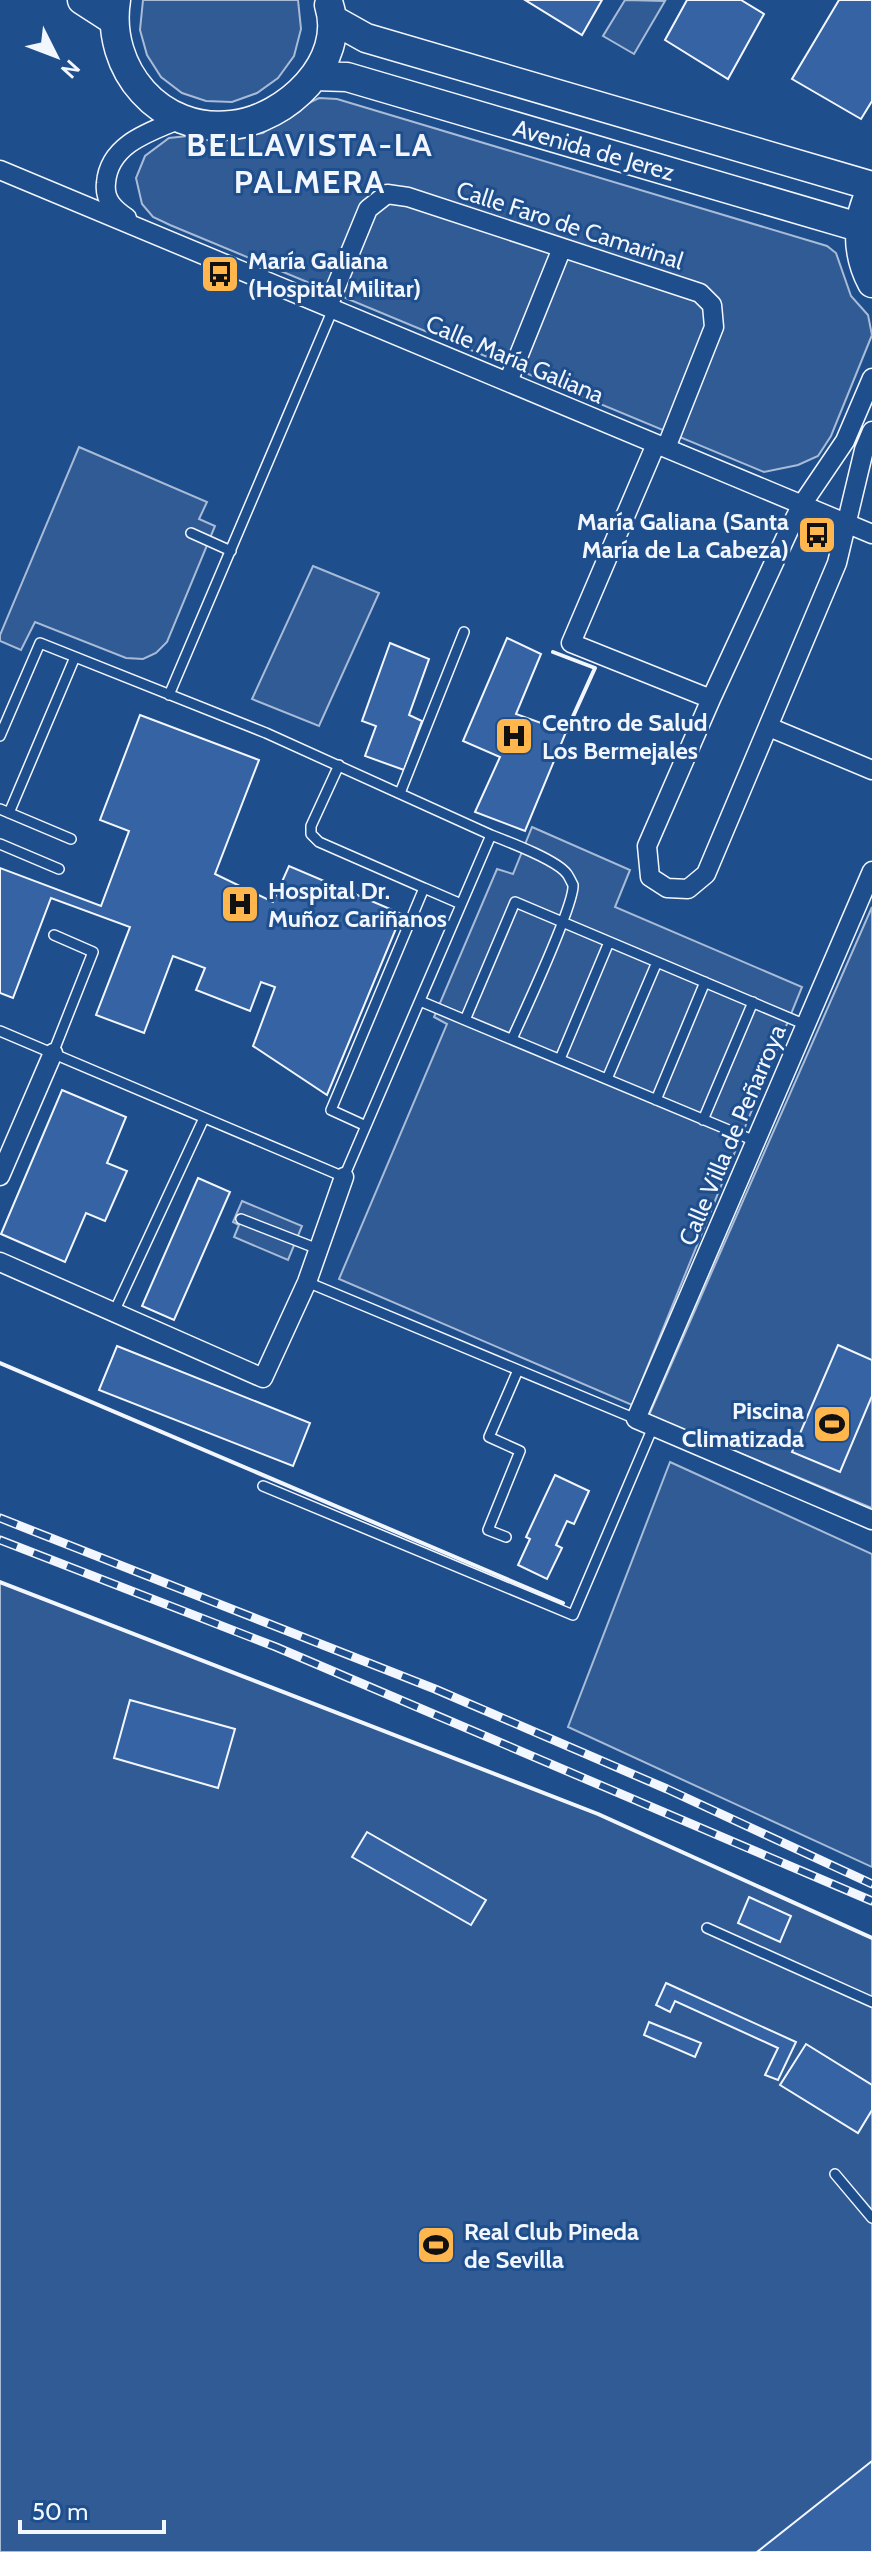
<svg xmlns="http://www.w3.org/2000/svg" width="872" height="2552" font-family="Cabin,sans-serif">
<style>
.built{fill:#305b95;stroke:#a8bbd7;stroke-width:2}
.building{fill:#3563a3;stroke:#f2f6ff;stroke-width:2}
.lines{fill:none;stroke-linecap:round;stroke-linejoin:round}
.lane-casing{stroke:#f2f6ff;stroke-width:12}
.street-casing{stroke:#f2f6ff;stroke-width:21}
.primary-casing{stroke:#f2f6ff;stroke-width:31}
.lane{stroke:#1f4e8c;stroke-width:9}
.street{stroke:#1f4e8c;stroke-width:18}
.primary{stroke:#1f4e8c;stroke-width:28}
.rail-casing{stroke:#f2f6ff;stroke-width:9}
.rail{stroke:#1f4e8c;stroke-width:6;stroke-dasharray:18;stroke-linecap:butt}
.wall{stroke:#f2f6ff;stroke-width:4}
.labels{text-anchor:middle;dominant-baseline:central;stroke-width:6;stroke-linejoin:round;paint-order:stroke}
.street-label{font-size:24px;fill:#f2f6ff;stroke:#1f4e8c}
.poi-label{font-size:24px;font-weight:bold;fill:#f2f6ff;stroke:#1f4e8c;text-anchor:start}
.district-label{font-size:32px;font-weight:bold;letter-spacing:2px;fill:#f2f6ff;stroke:#1f4e8c}
</style>
<rect width="100%" height="100%" fill="#1f4e8c"/>
<path class="built" d="M143,0H298L301,29L294,56L278,78L257,93L232,102L206,101L182,93L161,77L147,55L140,30Z
M625,0L665,1L634,54L603,36Z
M319,98L337,99L827,246L836,253L851,296L868,315L872,335L831,436L818,456L798,465L764,472L170,225L153,217L142,204L136,178L145,156L169,138L197,135L231,138L263,133L296,109Z
M79,447L207,502L199,519L215,526L167,642L156,653L143,659L126,658L35,622L21,650L0,641V635Z
M313,566L379,593L319,726L252,699Z
M532,827L630,870L615,907L802,987L632,1405L339,1279L447,1024L434,1017L497,869L513,874Z
M872,907V1508L649,1415Z
M242,1201L302,1226L288,1260L234,1237L239,1225L233,1222Z
M670,1462L872,1554V1867L568,1727Z
M0,1582L598,1814L872,1938V2552H0Z"/>
<path class="building" d="M525,0H602L582,35Z
M687,0H741L764,14L728,79L665,40Z
M839,0H872V101L861,119L792,79Z
M507,638L541,654L516,714L566,732L525,831L475,812L500,757L463,741Z
M390,643L429,659L409,715L422,721L404,770L365,756L376,726L362,721Z
M140,715L259,760L215,874L273,902L289,866L402,914L327,1095L253,1046L275,987L261,982L250,1011L196,990L205,968L173,956L144,1033L96,1015L130,927L51,898L13,998L0,993V868L101,906L129,831L100,820Z
M62,1090L126,1117L107,1163L127,1171L105,1221L86,1213L65,1262L1,1234Z
M198,1178L230,1192L174,1320L142,1306Z
M838,1345L872,1360V1396L840,1472L792,1452Z
M117,1346L310,1423L293,1466L99,1390Z
M555,1475L589,1491L574,1524L567,1521L556,1545L562,1548L547,1579L518,1565L530,1539L526,1537Z
M130,1700L235,1729L218,1788L114,1758Z
M367,1832L486,1900L471,1925L352,1857Z
M749,1897L791,1916L780,1942L738,1923Z
M666,1983L796,2042L778,2080L765,2075L778,2048L675,2001L670,2012L656,2005Z
M649,2022L701,2043L695,2057L644,2035Z
M806,2044L872,2085V2110L858,2133L780,2085Z
M872,2461V2552H757Z"/>
<g class="lines">
<g class="lane-casing">
<path id="lane" d="M191,533L231,551
M169,695L333,309
M0,736L40,643L266,733L491,835L344,1177L0,1031
M339,765L311,826V834L319,842L424,888
M400,793L464,632
M0,809L71,839
M9,813L75,657
M491,835C509,842 557,860 567,874C568,875 572,883 573,885C575,903 523,1015 512,1039
M0,844L59,869
M420,1001L465,1020
M53,1053L93,952L54,935
M560,1059L609,942
M607,1079L657,962
M656,1100L705,982
M703,1120L753,1002
M366,1126L331,1110L424,888L461,904
M755,1141L465,1020L515,902L806,1025
M241,1219L318,1249
M307,1282L636,1419
M114,1312L204,1118
M263,1486L573,1615L653,1427
M506,1537L488,1530L520,1451L489,1437L518,1370
M707,1928L872,2002
M835,2174L872,2218"/>
</g>
<g class="street-casing">
<path id="street" d="M0,170L872,534
M127,218C114,209 104,200 106,183C109,143 152,131 183,118
M328,306L368,209L387,194L408,197L700,293L712,305L714,327L666,448
M872,378L845,441L801,506L789,530L711,699L647,846L650,877L667,888L688,889L706,874L837,563L864,450L872,431
M508,382L562,248
M656,444L571,643L711,699
M769,727L872,770
M872,871L636,1419L872,1520
M0,1176L53,1053
M0,1262L263,1378L307,1282L344,1177"/>
</g>
<g class="primary-casing">
<path id="primary" d="M82,0L113,20
M116,0C105,69 160,134 232,125C286,119 347,62 329,5
M332,19L366,38L872,186
M314,76L347,77L872,231
M872,189C856,218 856,253 872,283"/>
</g>
<use href="#lane" class="lane"/>
<use href="#street" class="street"/>
<use href="#primary" class="primary"/>
<g class="rail-casing">
<path id="rail" d="M0,1518L435,1689L667,1789L872,1884
M0,1540L276,1647L872,1901"/>
</g>
<use href="#rail" class="rail"/>
<path class="wall" d="M553,652L595,668L566,732
M0,1363L563,1603
M0,1582L598,1814L872,1938"/>
</g>
<defs>
<g id="bus-square" transform="scale(2)"><rect x="-9" y="-9" width="18" height="18" rx="4" fill="#ffb74d" stroke="#1f4e8c"/><path d="M-5-6H5V4H4V6H2V4H-2V6H-4V4H-5ZM-3.5-4V0h7V-4ZM-3.5 1.2v1.5H-2V1.2ZM2 1.2v1.5H3.5V1.2Z" fill="#111"/></g>
<g id="hospital-square" transform="scale(2)"><rect x="-9" y="-9" width="18" height="18" rx="4" fill="#ffb74d" stroke="#1f4e8c"/><path d="M-5-5h3v3.5h4V-5h3V5h-3V1.5h-4V5h-3Z" fill="#111"/></g>
<g id="stadium-square" transform="scale(2)"><rect x="-9" y="-9" width="18" height="18" rx="4" fill="#ffb74d" stroke="#1f4e8c"/><path d="M0-5a6.5 5 0 1 0 0 10a6.5 5 0 1 0 0-10ZM-3.5-1.8h7v3.6h-7Z" fill="#111"/></g>
</defs>
<g fill-rule="evenodd">
<use href="#bus-square" x="220" y="274"/>
<use href="#bus-square" x="817" y="535"/>
<use href="#hospital-square" x="514" y="736"/>
<use href="#hospital-square" x="240" y="904"/>
<use href="#stadium-square" x="832" y="1424"/>
<use href="#stadium-square" x="436" y="2245"/>
</g>
<g class="labels">
<g class="street-label">
<text transform="translate(594 150) rotate(16)">Avenida de Jerez</text>
<text transform="translate(570 225) rotate(18)">Calle Faro de Camarinal</text>
<text transform="translate(515 359) rotate(23)">Calle María Galiana</text>
<text transform="translate(732 1135) rotate(-67)">Calle Villa de Peñarroya</text>
</g>
<g class="poi-label">
<text x="248" y="260">María Galiana<tspan x="248" dy="28">(Hospital Militar)</tspan></text>
<text x="789" y="521" text-anchor="end">María Galiana (Santa<tspan x="789" dy="28">María de La Cabeza)</tspan></text>
<text x="542" y="722">Centro de Salud<tspan x="542" dy="28">Los Bermejales</tspan></text>
<text x="268" y="890">Hospital Dr.<tspan x="268" dy="28">Muñoz Cariñanos</tspan></text>
<text x="804" y="1410" text-anchor="end">Piscina<tspan x="804" dy="28">Climatizada</tspan></text>
<text x="464" y="2231">Real Club Pineda<tspan x="464" dy="28">de Sevilla</tspan></text>
</g>
<g class="district-label">
<text x="310" y="144">BELLAVISTA-LA<tspan x="310" dy="37">PALMERA</tspan></text>
</g>
</g>
<g transform="translate(56 56) rotate(132)" stroke="#1f4e8c" stroke-width="6" paint-order="stroke">
<path d="M0-6L14 30L0 20L-14 30Z" fill="#f2f6ff"/>
<text y="-12" font-size="22" font-weight="bold" text-anchor="middle" fill="#f2f6ff">N</text>
</g>
<path d="M20 2520v12h144v-12" fill="none" stroke="#f2f6ff" stroke-width="4"/>
<text x="32" y="2520" font-size="24" fill="#f2f6ff" stroke="#1f4e8c" stroke-width="6" paint-order="stroke">50 m</text>
</svg>
